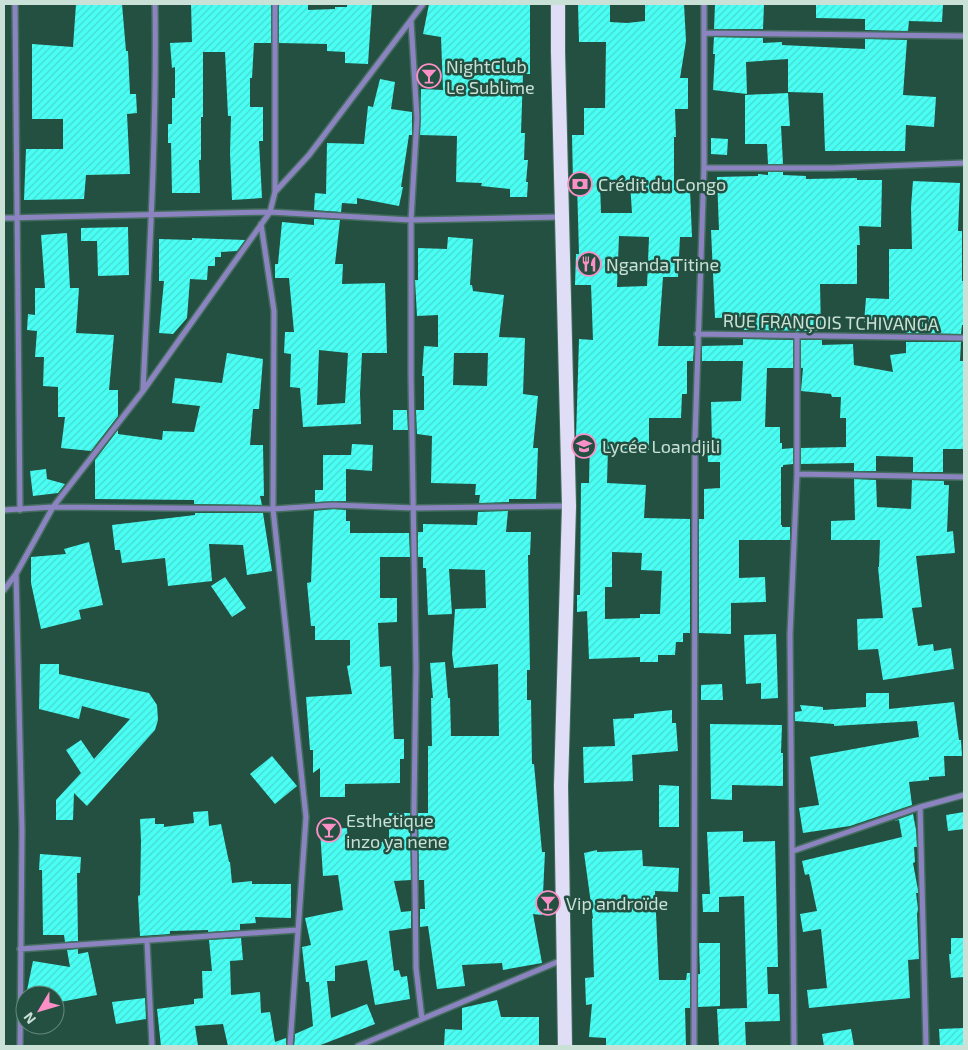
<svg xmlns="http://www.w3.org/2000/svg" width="968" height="1050" font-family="'Exo 2',sans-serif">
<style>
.building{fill:url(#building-hatch);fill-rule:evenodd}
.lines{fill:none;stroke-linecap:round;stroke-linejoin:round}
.minor-casing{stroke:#446d5f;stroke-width:8}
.trunk-casing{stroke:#446d5f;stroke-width:16}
.minor{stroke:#8b84c1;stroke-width:5}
.trunk{stroke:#e0ddf6;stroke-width:14}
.labels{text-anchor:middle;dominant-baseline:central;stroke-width:5;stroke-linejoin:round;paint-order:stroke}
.poi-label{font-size:18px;fill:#c9e1d7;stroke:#235041;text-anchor:start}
.street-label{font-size:18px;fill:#c9e1d7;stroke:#235041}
</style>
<defs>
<pattern id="building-hatch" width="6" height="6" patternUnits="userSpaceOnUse" patternTransform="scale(1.25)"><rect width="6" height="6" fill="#49fef3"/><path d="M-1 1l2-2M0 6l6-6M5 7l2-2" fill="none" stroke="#46d9cf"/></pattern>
</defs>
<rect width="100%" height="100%" fill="#235041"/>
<path class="building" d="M76,4H122L126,51H128L130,94H136L137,113L127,114L130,174L86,175L84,199L24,200L26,149H63V119H32V44L73,47Z
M191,4H271V43H254L252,78H250V107H263V141H259L262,198L232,200L230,153L231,116H228L225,52H203V117H201V160H199L200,193H172L171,143H168V124H172V98H175V67L172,68L170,43L192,42Z
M279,4H308V10L335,9V7H347V4H372L368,64L345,63V52L327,51V44L279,43Z
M429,4H530V74H523L521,133H525L524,160H528L526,182H528L527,197H510V189L481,186L482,183L456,182L457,136L420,135L421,89L443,90L441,37L423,34Z
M645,4H684L686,41L680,78H688V109H675L676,137H674V190H690L692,237H680L678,277H663L658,346H694L693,361H687V394H682L681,418H649V450L608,449L607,483L646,485L644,518L690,519V633H683V642H676L675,655H658V662H640V657L589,659L587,611L577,612V595H580L581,483H589L590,438H576L579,339L593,340L591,285H575L576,254H579L577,183H573L572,135H584V108H605L606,42H579L578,5H610V22L627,23L645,21ZM600,183H630L632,213H601ZM619,236L649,237L647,286L617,287ZM612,552L642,553L641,570L662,571L660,614H640V618L605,619V587H612Z
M715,4H764L763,29H714Z
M816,4H943L942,22L909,21L908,31L865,30V19L816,18Z
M714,37L763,38V43L782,42V45L865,49V39L907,40L903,95L936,97L934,127L906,125L905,151H825L823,93L788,92V59L746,62L747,94L713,90L715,54H713Z
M380,79L395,82L391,109L412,112V135H409L401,187H403L399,206L357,198V204L342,203L341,212L314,210L315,193L326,194L327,143L364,144L368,106L373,107Z
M788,93L790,126H781L783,164H768L767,144H745V95Z
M711,138L728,139L727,155L711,154Z
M768,172H783V175L806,176V179L857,178V180H882L881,227L859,226L860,245H857V284H820L821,331L744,330V317L715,318L711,230H719L717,177L758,176V174L768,175Z
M913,181L960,183L958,231H962V281H964V325H962L961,334L906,333V325L864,322L866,298L889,299V249H912L911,207Z
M314,219L340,220L335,264H343L342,284L385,283L387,353H362L360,393L361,424L303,427L300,388L290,387L291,354L284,353L285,332H294L289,278H275V264H278L282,222L314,225ZM319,350L348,353L345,403L317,405Z
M128,227L129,275L98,276L97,241H81V228Z
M67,233L70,288H79L76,333L114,335L109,390H118V416L91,451L61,448L65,417H58V387L43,386L44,357H35L37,331L27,330L28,314L35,315V288H45L41,235Z
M448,237L473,239L470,285H472L473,291L504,295L499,337L525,338L523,394L538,396L533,448H538L536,499H509V502L479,503L480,495H475L476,484L431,483L432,436L417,434L416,410H424V376H422L424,346L438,347V315L417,316L415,280H418V248L447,249ZM454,353H488L487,386L453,385Z
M192,238L245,240L237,251L221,252V257H215V266H208L207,280L190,279L187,318L173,334L159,333L164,281H159V239L192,240Z
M743,339L793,340V368H767L765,427H780V443H782V449L793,448V464L783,465V467H781V525H782V527H790V540H739V578L765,577L766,602L731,603V634L699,633V519H704V489L720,488V462H708L707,443H712L711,402L741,401L743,361H702V346L743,345Z
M801,340H822V345L853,344L854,365L893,372L890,355L906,353V342H961L960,361H964V449H943V472H913V457L876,456V471H854V463L801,464V448L846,447V418H840L841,397H832L831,394L801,391L803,368H801Z
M227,353L263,359L259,409H253L250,445H263L264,496H260L262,505L194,504V500L95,499V460L118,430V434L162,440L163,431L194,432L200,406L172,403L175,378L222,383Z
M393,410H407L408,430H393Z
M352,444L373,445L372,471L346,469V501L315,502V490H323V455H351Z
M46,469L47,479L65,484L58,493L33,496L30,471Z
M854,479L876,480L877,507L911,509L912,480L944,481V485H949L947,532L953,531L955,553L916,556L922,607L912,608L918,646L933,644L934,651L951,648L954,669L883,680L878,649L858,650L857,619L883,618L878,567H879L880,540H831V521L855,520Z
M333,509L346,510V521H350V533H409L410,557H380V598H397V622L378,623L380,667L391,666L394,739H404V759H400V783L345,784V797H320V768L313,773V750H310L306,697L352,694L347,666L350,665V640H315V626H311L307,583L311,582L314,511Z
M508,511L506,532H531L530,555H528L530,670H527V700H531L532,764H534L542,852H545L542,915L533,914L542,963L503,970L502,963L462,965L465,986L437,989L428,926L420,927V909H425L424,880H419L418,813H428V746H432L431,698H433L430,663L445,662L448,698H450L451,736H499L498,664L454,668L452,654L455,609L486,608L485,570L449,569L452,614L428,615L426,568H423V557H418V532H423V524L477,525L478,512Z
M195,513H263L272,571L247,575L243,545L209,544L212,581L168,586L165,558L122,563L120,550H115L112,525L195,515Z
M89,542L103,605L79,610L81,619L41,629L31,583V557L66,554L64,549Z
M225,577L246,608L232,617L211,586Z
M776,634L778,698L761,699V683L746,684L744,635Z
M40,664H59V674L149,693L157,705L158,720L155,730L87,806L74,793L73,820H56V800L81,773L66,750L81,740L94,759L130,719L82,706L79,719L39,709Z
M722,684L723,700H701V685Z
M866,693H889V709L954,702L959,740H961L962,756H944L945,776L929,777V780L909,782L912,805L850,826L803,833L799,808L819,805L810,757L919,737L917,721L834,726V724L795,721V712L802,711L800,705L823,707V710L866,707Z
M672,710V723H676L678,751L632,755L633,781L584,783L583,747L615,746L613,719L634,718V714Z
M710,724L782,725L781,753H783V786L732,785V800L711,799Z
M272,756L297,786L275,804L250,774Z
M659,785L679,786V827H659Z
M208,811L209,826L221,824L229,862H230L232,883L252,881V884H291V918L255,917L256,923L240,924V930L208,932V930L170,931V934L140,936L138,896L140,895L141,841L140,819L155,818V824H164V827L194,823L193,812Z
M964,812V829L948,831L946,815Z
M389,813H410L411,880L394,881L401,912L411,911V928L389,931L394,971L399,970L401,977L407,976L410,999L375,1005L367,960L335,966V981H327L331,1018L367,1004L375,1024L318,1046H294L295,1034L313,1026L309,982H306L302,947L311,945L305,918L343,910L338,875L323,876L320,830L347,828L348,846L389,841Z
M913,814L916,830L917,847H914L915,862L913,863L918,890V893H916L918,909L917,914L919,959L908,960L910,998L809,1008L807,990L827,988L821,929L803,932L800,914L817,911L809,874L805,875L802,861L902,837L899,820L894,821Z
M743,831V842L775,841L778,967H767L768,994H779L780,1021L745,1022L746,1046H719L717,1009L747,1008L744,896L719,897V912H703L702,894H710L707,832Z
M597,850V852L642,850L643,866L679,868L678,892L655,891L659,980H686L687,973H690V1008H685L686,1046H606V1038L589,1037L592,1004L586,1005L585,978L594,977L592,919L593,918L584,853Z
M40,854L81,857L80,873H77L78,941L65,942L64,935H43L42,870H39Z
M241,938L243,960L230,961L231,995L260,992L261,1013L270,1012L275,1042L286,1038V1046H228L223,1024L195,1026L198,1046H161L157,1009L194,1004V999L203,998L202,971H212L209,940Z
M951,938H964V977L951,978L949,954H951Z
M699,943H720V1006L698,1007V974H700Z
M78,949V954L88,952L97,995L55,1003V995H26L33,961L70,967L67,950Z
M145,998L146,1019L116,1024L112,1002Z
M497,1000L501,1017H539V1046H444L445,1029L462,1030V1008Z
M964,1028V1046H940L939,1029Z
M851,1029L854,1046H824L822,1034Z"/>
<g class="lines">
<g class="minor-casing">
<path id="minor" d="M15,4L20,510
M411,21L417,118L411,220V376L416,668L414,808L416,968L422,1019
M704,33L964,36
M704,168H832L964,163
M275,192L309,155L423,4
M4,218L270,212L411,220L562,217
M261,224L274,311L273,509L306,817L290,1046
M697,334L964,338
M143,390C149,262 157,133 155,4
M797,474L964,477
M4,510L53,507L273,509L333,505L415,508L569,506
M16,574L22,830L20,1046
M4,590L16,574L53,507L143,391L270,212L275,192V4
M920,807L926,1046
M793,851L920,807L964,795
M147,941L152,1046
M20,949L297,930
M358,1046L562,960
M694,1046L695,438L704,168V4
M794,1046L790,635L797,474V335"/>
</g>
<g class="trunk-casing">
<path id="trunk" d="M558,4V52L569,506L561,786L565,1046"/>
</g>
<use href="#minor" class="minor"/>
<use href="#trunk" class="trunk"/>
</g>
<defs>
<g id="bar-ring" transform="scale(1.25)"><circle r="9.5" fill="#235041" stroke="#fb8fc6" stroke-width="1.5"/><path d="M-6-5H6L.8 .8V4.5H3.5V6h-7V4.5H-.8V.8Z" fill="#fb8fc6"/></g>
<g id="bank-ring" transform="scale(1.25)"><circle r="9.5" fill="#235041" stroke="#fb8fc6" stroke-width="1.5"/><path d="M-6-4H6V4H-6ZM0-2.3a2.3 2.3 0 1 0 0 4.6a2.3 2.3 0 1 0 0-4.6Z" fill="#fb8fc6"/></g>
<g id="restaurant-ring" transform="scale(1.25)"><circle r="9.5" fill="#235041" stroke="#fb8fc6" stroke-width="1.5"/><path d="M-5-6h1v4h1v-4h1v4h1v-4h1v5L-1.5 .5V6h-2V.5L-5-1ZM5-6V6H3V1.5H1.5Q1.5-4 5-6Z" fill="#fb8fc6"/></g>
<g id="school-ring" transform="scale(1.25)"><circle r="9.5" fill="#235041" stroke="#fb8fc6" stroke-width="1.5"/><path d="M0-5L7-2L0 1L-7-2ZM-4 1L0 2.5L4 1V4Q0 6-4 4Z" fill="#fb8fc6"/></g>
</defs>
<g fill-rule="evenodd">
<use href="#bar-ring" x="429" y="76"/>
<use href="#bank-ring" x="580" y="184"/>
<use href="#restaurant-ring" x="589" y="264"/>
<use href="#school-ring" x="584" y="446"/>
<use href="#bar-ring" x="329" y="830"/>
<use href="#bar-ring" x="548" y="903"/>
</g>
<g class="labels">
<g class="poi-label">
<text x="446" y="66">NightClub<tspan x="446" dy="21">Le Sublime</tspan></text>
<text x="598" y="184">Crédit du Congo</text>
<text x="606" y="264">Nganda Titine</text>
<text x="602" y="446">Lycée Loandjili</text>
<text x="346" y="820">Esthetique<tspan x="346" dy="21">inzo ya nene</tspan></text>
<text x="566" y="903">Vip androïde</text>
</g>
<g class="street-label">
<text transform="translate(831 322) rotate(1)">RUE FRANÇOIS TCHIVANGA</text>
</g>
</g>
<rect width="968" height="1050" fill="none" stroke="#c9e1d7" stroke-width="10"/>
<g transform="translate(40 1010) rotate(232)"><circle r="24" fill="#235041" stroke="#658a7d"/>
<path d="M0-4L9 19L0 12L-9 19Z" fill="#fb8fc6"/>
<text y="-8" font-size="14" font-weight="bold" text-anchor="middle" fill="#c9e1d7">N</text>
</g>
</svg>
